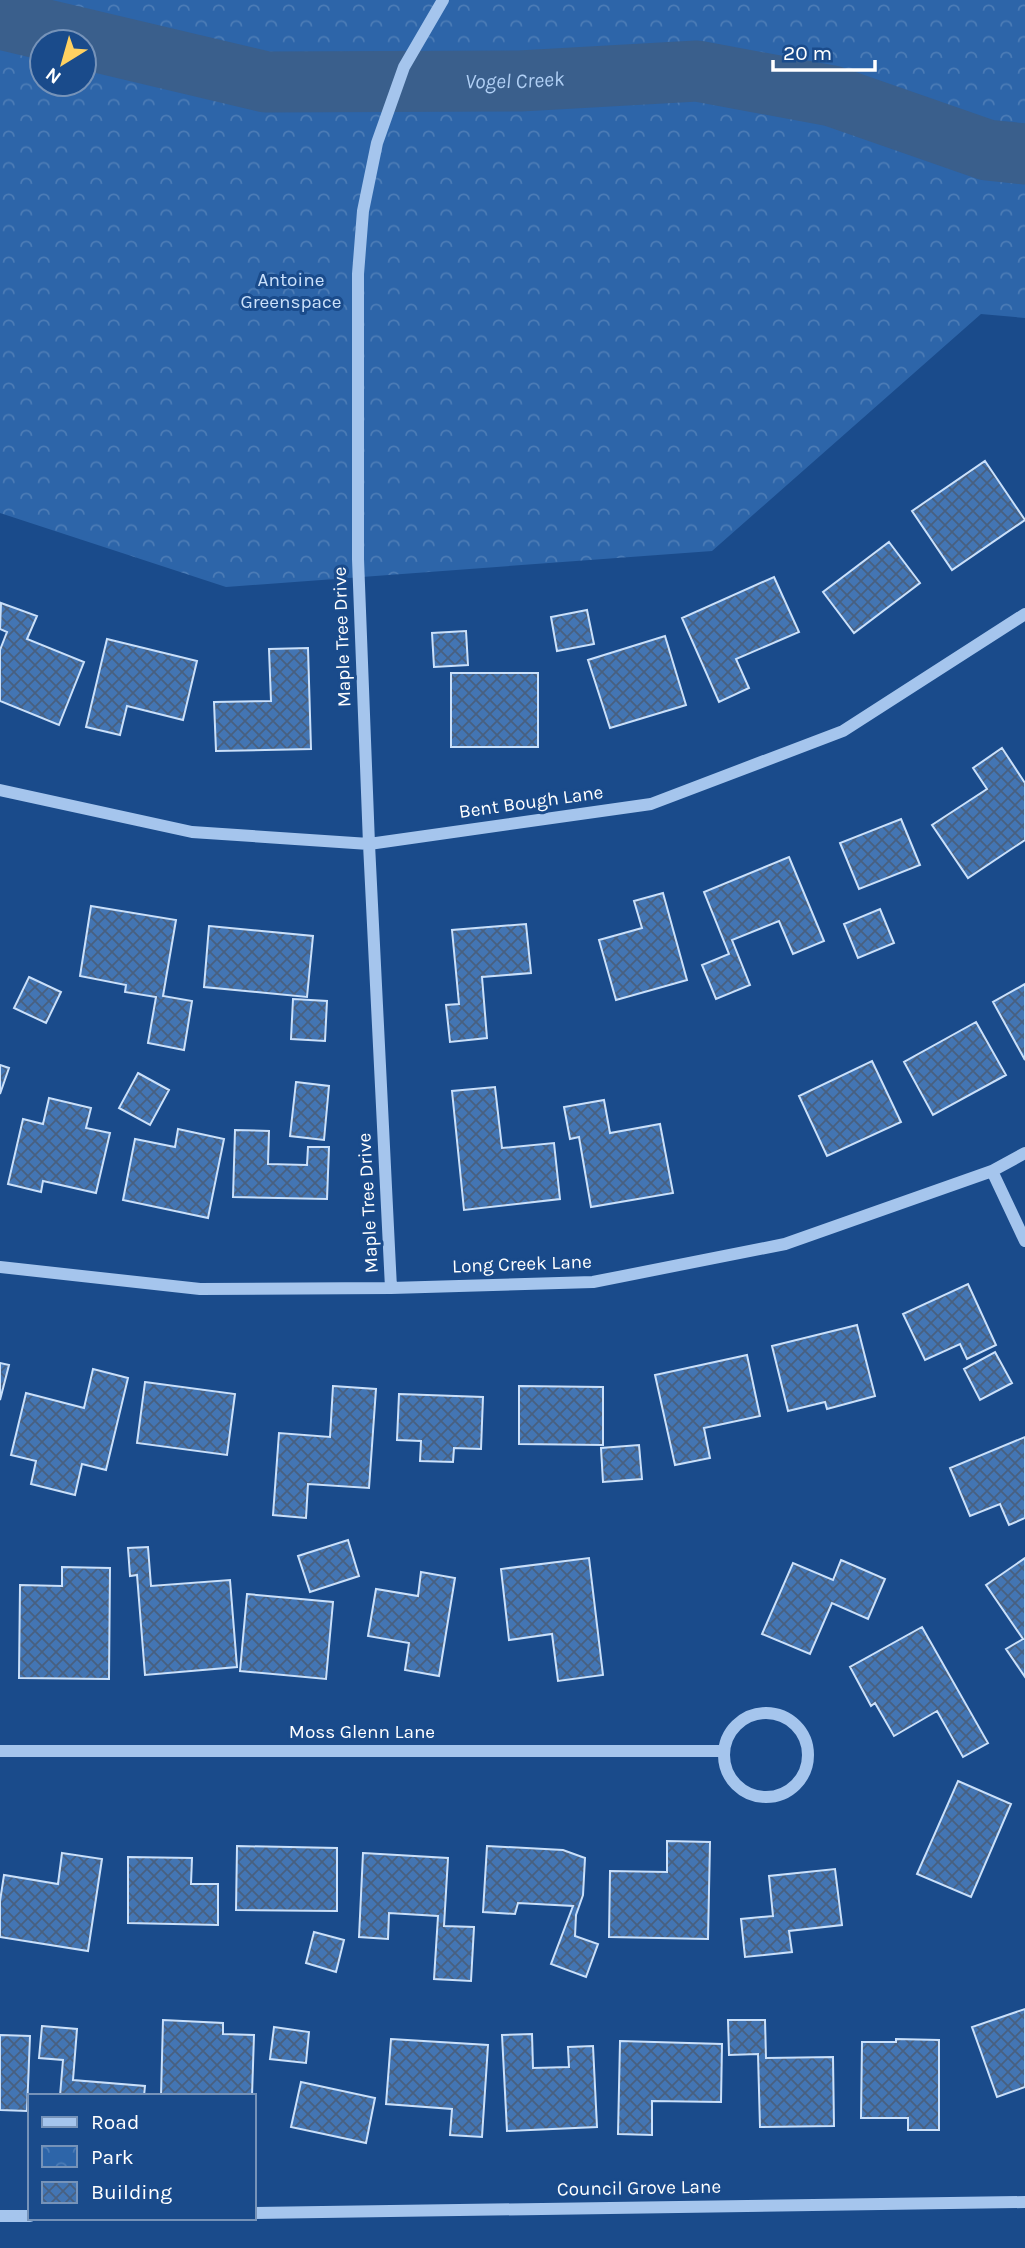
<svg xmlns="http://www.w3.org/2000/svg" width="1025" height="2248" font-family="Karla,sans-serif">
<style>
.park{fill:url(#park-crowns);fill-rule:evenodd}
.lines{fill:none;stroke-linecap:round;stroke-linejoin:round}
.river{stroke:#3a5f8c;stroke-width:61}
.building{fill:url(#building-cross-hatch);stroke:#cae0fa;stroke-width:2}
.minor{stroke:#a5c5ed;stroke-width:12}
.labels{text-anchor:middle;dominant-baseline:central;stroke-width:6;stroke-linejoin:round;paint-order:stroke}
.park-label{font-size:19px;fill:#cae0fa;stroke:#1a4b8b}
.street-label{font-size:19px;fill:#fff;stroke:#1a4b8b}
.water-label{font-size:21px;font-style:italic;fill:#b0cff4;stroke:#1a4b8b}
</style>
<defs>
<pattern id="park-crowns" width="20" height="18" patternUnits="userSpaceOnUse" patternTransform="scale(1.75)"><rect width="20" height="18" fill="#2d65a9"/><path d="M2 6a3 3 0 1 1 6 0M12 15a3 3 0 1 1 6 0" fill="none" stroke="#4c7cb6"/></pattern>
<pattern id="building-cross-hatch" width="8" height="8" patternUnits="userSpaceOnUse" patternTransform="scale(1.75)"><rect width="8" height="8" fill="#4375b3"/><path d="M0 0l8 8M0 8l8-8" fill="none" stroke="#486080"/></pattern>
</defs>
<rect width="100%" height="100%" fill="#1a4b8b"/>
<path class="park" d="M0,0H1025V318L981,314L712,551L226,587L0,513ZM42,42H84V84H42Z"/>
<g class="lines">
<path class="river" id="s1" d="M0,19L266,82L520,81L697,71L832,96L987,150L1025,154"/>
</g>
<path class="building" d="M985,461L1025,520L952,570L912,511Z
M889,542L920,583L854,633L823,592Z
M774,577L799,632L736,659L749,688L719,702L682,618Z
M1,603L37,616L27,639L84,662L59,725L0,701V650L7,632L0,629Z
M587,610L594,644L557,651L551,617Z
M466,631L468,665L434,667L432,633Z
M665,636L686,705L610,728L588,660Z
M107,639L197,661L183,720L127,706L120,735L86,727Z
M308,648L311,749L216,751L214,702L271,701L269,649Z
M451,673H538V747H451Z
M1002,748L1025,783V840L968,878L932,825L987,789L973,768Z
M901,819L920,865L859,889L840,843Z
M789,857L824,941L793,954L779,921L732,940L750,985L716,999L702,965L729,954L704,892Z
M663,893L687,980L616,1000L599,940L642,928L634,901Z
M91,906L176,920L163,996L192,1001L184,1050L148,1043L156,997L125,992L126,985L80,976Z
M880,909L894,943L858,958L844,924Z
M526,924L531,973L482,977L487,1038L450,1042L446,1005L459,1004L452,930Z
M209,926L313,936L307,997L204,987Z
M29,977L61,992L46,1023L14,1008Z
M1025,984V1060L993,1002Z
M293,999L327,1001L325,1041L291,1039Z
M976,1022L1006,1075L933,1115L904,1062Z
M872,1061L901,1122L827,1156L799,1096Z
M0,1065L9,1068L0,1094Z
M138,1073L169,1090L150,1125L119,1108Z
M296,1082L329,1086L324,1140L290,1136Z
M495,1087L502,1148L554,1143L560,1199L464,1210L452,1091Z
M49,1098L91,1108L86,1128L110,1133L96,1193L43,1181L41,1192L8,1184L23,1119L43,1124Z
M604,1100L610,1133L660,1124L673,1193L591,1207L579,1137L570,1139L564,1107Z
M178,1129L224,1139L208,1218L123,1200L135,1139L175,1147Z
M235,1130L269,1131L268,1164L307,1165L308,1147H329L327,1199L233,1197Z
M968,1284L996,1345L967,1359L960,1344L925,1360L903,1314Z
M857,1325L875,1396L827,1409L825,1402L788,1411L772,1346Z
M995,1352L1012,1383L980,1400L964,1369Z
M747,1355L760,1416L704,1428L710,1458L675,1465L655,1375Z
M0,1363L9,1365L0,1400Z
M93,1369L128,1378L106,1470L82,1464L75,1495L31,1484L36,1461L11,1455L26,1393L84,1408Z
M145,1382L235,1394L227,1455L137,1443Z
M333,1386L376,1389L369,1488L308,1484L306,1518L273,1515L279,1433L330,1437Z
M519,1386L603,1387V1445L519,1444Z
M399,1394L483,1397L481,1449L454,1448L453,1462L420,1461L421,1441L397,1440Z
M1025,1437V1518L1009,1525L1000,1504L970,1516L950,1468Z
M639,1445L642,1479L603,1482L601,1448Z
M348,1540L359,1576L310,1592L298,1556Z
M148,1547L151,1586L230,1580L237,1667L145,1675L137,1575L130,1576L128,1548Z
M589,1558L603,1675L558,1681L552,1634L509,1640L501,1569Z
M1025,1558V1677L1006,1649L1023,1639L986,1585Z
M841,1560L885,1579L868,1619L832,1603L810,1654L762,1634L793,1563L833,1580Z
M62,1567L110,1568L109,1679L19,1678L20,1585L62,1586Z
M421,1572L455,1578L439,1676L405,1670L409,1643L368,1636L376,1589L418,1596Z
M247,1594L333,1602L326,1679L240,1671Z
M922,1627L988,1743L963,1757L937,1711L894,1736L875,1703L871,1706L850,1667Z
M958,1781L1011,1804L971,1897L917,1874Z
M667,1841L710,1842L708,1939L609,1937L610,1871L667,1872Z
M237,1846L337,1848V1911L236,1910Z
M487,1846L563,1850L585,1858L583,1895L576,1915L575,1936L598,1944L586,1977L551,1964L573,1906L518,1903L515,1914L483,1912Z
M62,1853L102,1859L88,1951L0,1937V1901L4,1875L58,1884Z
M363,1853L448,1858L444,1926L474,1927L471,1981L434,1979L438,1916L389,1913L388,1939L359,1937Z
M128,1857L192,1858L191,1884H218V1925L128,1923Z
M835,1869L842,1925L789,1931L792,1952L745,1957L741,1919L773,1916L769,1876Z
M314,1932L344,1940L336,1972L306,1963Z
M1025,2009V2087L997,2097L972,2027Z
M163,2020L223,2023V2034L254,2035L252,2096H161Z
M728,2020H765L766,2058L833,2057L834,2126L760,2127L758,2054L729,2055Z
M42,2026L77,2029L73,2080L145,2086L144,2096H60L63,2060L39,2058Z
M274,2027L309,2032L306,2063L270,2059Z
M532,2034L533,2068L569,2067L568,2047L593,2046L597,2127L507,2131L502,2035Z
M0,2035L30,2036L27,2111L0,2110Z
M391,2039L488,2045L482,2137L450,2135L452,2109L386,2104Z
M896,2039L939,2040V2130H908V2118H861L862,2042H896Z
M620,2041L722,2044L721,2102L652,2101V2135L618,2134Z
M301,2082L375,2098L366,2143L291,2127Z"/>
<g class="lines">
<path class="minor" d="M0,790L192,832L369,844L651,804L843,731L1025,614
M992,1171L1025,1241
M0,1267L200,1289L391,1288L593,1282L785,1244L992,1171L1025,1153
M391,1288L369,844L358,559V274L363,211L377,143L404,67L443,0
M724 1755a42 42 0 1 1 84 0a42 42 0 1 1-84 0Z
M0,1751H723
M254,2213L1025,2202
M0,2216H30"/>
</g>
<g class="labels">
<g class="park-label">
<text x="291" y="280">Antoine<tspan x="291" dy="22">Greenspace</tspan></text>
</g>
<g class="street-label">
<text transform="translate(342 637) rotate(-92)">Maple Tree Drive</text>
<text transform="translate(531 802) rotate(-8)">Bent Bough Lane</text>
<text transform="translate(368 1203) rotate(-93)">Maple Tree Drive</text>
<text transform="translate(522 1264) rotate(-2)">Long Creek Lane</text>
<text x="362" y="1732">Moss Glenn Lane</text>
<text transform="translate(639 2188) rotate(-1)">Council Grove Lane</text>
</g>
<g class="water-label">
<text stroke="none"><textPath href="#s1" startOffset="522">Vogel Creek</textPath></text>
</g>
</g>
<rect x="28" y="2094" width="228" height="126" fill="#1a4b8b" stroke="#7693b9" stroke-width="2"/>
<rect x="42" y="2117" width="35" height="10" fill="#a5c5ed" stroke="#7693b9" stroke-width="2"/>
<text x="91" y="2129" font-size="21" fill="#ffffff">Road</text>
<rect x="42" y="2146" width="35" height="21" fill="url(#park-crowns)" stroke="#7693b9" stroke-width="2"/>
<text x="91" y="2164" font-size="21" fill="#ffffff">Park</text>
<rect x="42" y="2182" width="35" height="21" fill="url(#building-cross-hatch)" stroke="#7693b9" stroke-width="2"/>
<text x="91" y="2199" font-size="21" fill="#ffffff">Building</text>
<g transform="translate(63 63) rotate(217)"><circle r="33" fill="#1a4b8b" stroke="#7693b9" stroke-width="2"/>
<path d="M0-5L12 26L0 18L-12 26Z" fill="#ffd161"/>
<text y="-10" font-size="19" font-weight="bold" text-anchor="middle" fill="#ffffff">N</text>
</g>
<path d="M773 60v10h102v-10" fill="none" stroke="#ffffff" stroke-width="3.5"/>
<text x="783" y="60" font-size="21" fill="#ffffff" stroke="#1a4b8b" stroke-width="5" paint-order="stroke">20 m</text>
</svg>
